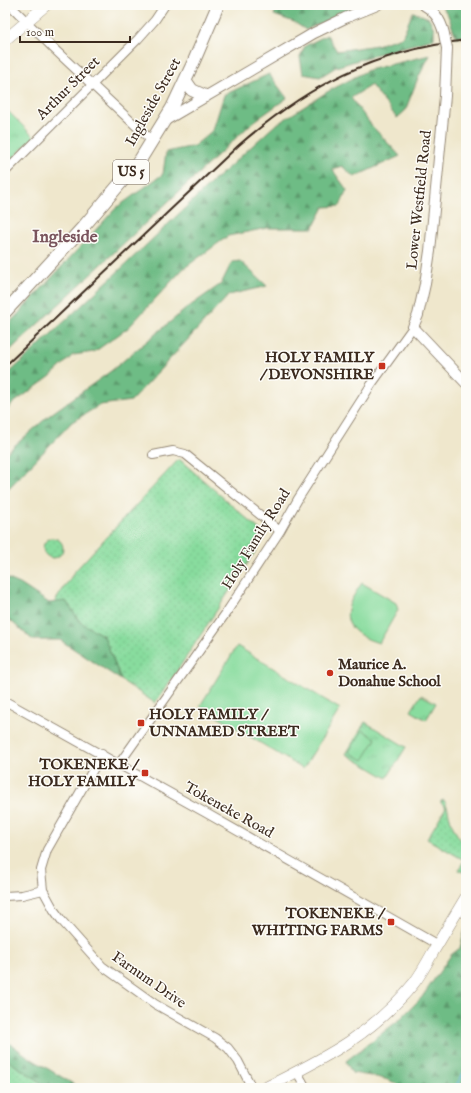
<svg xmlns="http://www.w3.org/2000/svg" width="471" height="1093" font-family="'IM FELL English',serif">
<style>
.grass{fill:url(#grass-dots);stroke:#62835e}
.forest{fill:url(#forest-firs);stroke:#547352}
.park{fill:url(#park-tufts);stroke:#62835e}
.pitch{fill:#88dc9e;stroke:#62835e}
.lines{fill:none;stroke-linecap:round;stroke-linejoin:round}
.stream{stroke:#5db1d9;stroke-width:2}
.minor-casing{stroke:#958875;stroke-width:10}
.tertiary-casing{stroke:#958875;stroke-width:12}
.secondary-casing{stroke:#958875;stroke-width:12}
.primary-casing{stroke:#958875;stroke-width:14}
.minor{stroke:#fff;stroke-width:8}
.tertiary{stroke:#fff;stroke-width:10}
.secondary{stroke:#fff;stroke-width:11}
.primary{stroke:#fff;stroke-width:12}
.rail{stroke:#3b2a1e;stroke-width:2}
.tertiary-bridge-casing{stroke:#958875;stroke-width:12;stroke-linecap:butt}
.tertiary-bridge{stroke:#fff;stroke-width:10}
.poi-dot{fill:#c8321e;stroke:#fdfcf7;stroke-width:1.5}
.labels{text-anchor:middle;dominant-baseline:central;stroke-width:3;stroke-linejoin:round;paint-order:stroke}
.shield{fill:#fdfcf7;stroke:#75695f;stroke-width:1}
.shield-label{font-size:14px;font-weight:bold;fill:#3b2a1e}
.street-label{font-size:15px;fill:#3b2a1e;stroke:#fdfcf7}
.poi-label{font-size:15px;font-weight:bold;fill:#3b2a1e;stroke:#fdfcf7;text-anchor:end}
.quarter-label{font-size:17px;font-weight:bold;fill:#7a555d;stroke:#fdfcf7}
</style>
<defs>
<pattern id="grass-dots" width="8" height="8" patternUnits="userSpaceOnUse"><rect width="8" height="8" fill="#88dc9e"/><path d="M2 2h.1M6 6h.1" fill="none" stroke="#76bd88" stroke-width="1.8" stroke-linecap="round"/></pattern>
<pattern id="forest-firs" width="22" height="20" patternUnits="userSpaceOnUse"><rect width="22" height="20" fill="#6ebc85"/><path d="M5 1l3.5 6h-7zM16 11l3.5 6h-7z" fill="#5c996c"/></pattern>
<pattern id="park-tufts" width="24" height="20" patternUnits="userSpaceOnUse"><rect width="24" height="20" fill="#88dc9e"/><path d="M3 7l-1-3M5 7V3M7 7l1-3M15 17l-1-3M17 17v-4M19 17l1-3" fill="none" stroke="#76bd88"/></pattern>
</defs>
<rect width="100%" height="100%" fill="#fdfcf7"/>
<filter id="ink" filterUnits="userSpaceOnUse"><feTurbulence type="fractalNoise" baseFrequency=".025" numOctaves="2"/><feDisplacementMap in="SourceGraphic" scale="8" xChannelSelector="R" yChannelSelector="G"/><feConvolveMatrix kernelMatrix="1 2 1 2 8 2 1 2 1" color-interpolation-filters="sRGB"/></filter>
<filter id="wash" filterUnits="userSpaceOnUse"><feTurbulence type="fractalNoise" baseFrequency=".012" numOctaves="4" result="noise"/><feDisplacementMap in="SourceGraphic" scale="16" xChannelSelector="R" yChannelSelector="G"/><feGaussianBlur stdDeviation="0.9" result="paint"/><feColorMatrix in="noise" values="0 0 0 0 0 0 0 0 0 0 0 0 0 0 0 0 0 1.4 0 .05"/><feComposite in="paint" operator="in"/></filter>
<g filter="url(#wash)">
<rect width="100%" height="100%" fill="#efe7cc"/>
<path class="grass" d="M179,459L260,530L259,546L175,674L155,703L121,680L104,636L80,622L66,601L54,603L75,571Z
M43 548a10 10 0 1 1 20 0a10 10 0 1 1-20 0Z
M444,800C448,807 448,811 450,818C453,829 458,838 466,845L465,873L459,870L464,860L427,839L446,807L441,803V801Z
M5,1059L35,1078L47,1088H5Z"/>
<path class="forest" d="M278,5H360L306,30L294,22L274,15Z
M441,5H456L466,9V36L456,37L448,15Z
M413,12L429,18L434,29V39L384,52L336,67L320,77L303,74L300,57L305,46L327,35L337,51L377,45L402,37Z
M430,55L418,78L405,111L397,118L371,85L351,98L372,126L400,156L354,177L342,166L332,169L347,190L340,206L324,207L313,228H267L228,236L183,269L128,328L94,352L73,355L51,376L12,404L5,412V377L142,249L209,185L274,126L327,92L368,70Z
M269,74L287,98L252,123L5,355V328L116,208L163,174L166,152L194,146L213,130L224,95Z
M240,261L267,286L229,295L131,401L100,405L72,422L5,492V454L51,414L111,371L187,308L221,284L232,262Z
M5,576L6,578L20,584L49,603L66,601L80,622L104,636L121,680L60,640H33L5,616Z
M466,926V1088H403C390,1077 369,1076 352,1073L346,1061L399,1020L422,997L451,955L460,948Z
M5,1040L30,1058L80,1088H47L35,1078L5,1059Z"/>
<path class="park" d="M5,108L34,137L5,166Z
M421,695L436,703L426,720L411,711Z
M365,722L406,747L387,778L346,754Z"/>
<path class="pitch" d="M362,583L396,603L398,610L379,643C372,641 364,638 359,634C337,619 351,599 362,583Z
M237,646L340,709L303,769L200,706Z
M363,730L376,739L363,760L349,752Z"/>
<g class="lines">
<path class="stream" d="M455,1088L466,1069"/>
</g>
</g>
<g filter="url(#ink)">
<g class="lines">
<g class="minor-casing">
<path id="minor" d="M10,5L52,47L152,141
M5,172L138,39L155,20L165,5
M153,455L173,451L185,454L280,531
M5,701L206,813L438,945
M102,754L47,850L41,870L43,890L54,910L62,921L102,966L155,1004L215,1038L228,1048L238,1061L252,1088
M119,764L226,613L280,531L298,499L371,385L413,327
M5,896L22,895L43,890
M297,1072L306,1088"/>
</g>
<g class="tertiary-casing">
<path id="tertiary" d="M424,5C438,13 443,25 445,39
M447,48L445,96L430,251L425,284L418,315L413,327L466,383
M164,121L314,33L345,18L377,5"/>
</g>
<g class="secondary-casing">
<path id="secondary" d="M5,40L46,5
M265,1088C324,1058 371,1036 414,983C421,974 427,963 433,952C444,934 455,915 466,897"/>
</g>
<g class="primary-casing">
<path id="primary" d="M185,80L192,90L205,96
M5,312L84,226L140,160L172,108L194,61L218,5"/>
</g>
<use href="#minor" class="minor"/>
<use href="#tertiary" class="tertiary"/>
<use href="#secondary" class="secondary"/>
<use href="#primary" class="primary"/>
<path class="rail" d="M5,366L239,145C310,84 372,52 466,40"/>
<g class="tertiary-bridge-casing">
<path id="tertiary-bridge" d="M445,39L447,48"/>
</g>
<use href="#tertiary-bridge" class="tertiary-bridge"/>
</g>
</g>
<g class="poi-dot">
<rect x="378" y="362" width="8" height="8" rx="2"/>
<circle cx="330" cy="673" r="4"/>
<rect x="137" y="719" width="8" height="8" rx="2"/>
<rect x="141" y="769" width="8" height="8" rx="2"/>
<rect x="387" y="918" width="8" height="8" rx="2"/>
</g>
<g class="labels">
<rect class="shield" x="113" y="160" width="36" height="24" rx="3"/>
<g class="shield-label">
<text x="131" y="172">US 5</text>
</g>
<g class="street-label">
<text transform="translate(68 88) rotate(-45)">Arthur Street</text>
<text transform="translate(153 102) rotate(-61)">Ingleside Street</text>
<text transform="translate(419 200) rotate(-84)">Lower Westfield Road</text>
<text transform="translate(256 539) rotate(-58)">Holy Family Road</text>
<text transform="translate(229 810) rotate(29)">Tokeneke Road</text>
<text transform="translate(149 980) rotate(35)">Farnum Drive</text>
</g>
<g class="poi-label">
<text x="374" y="357">HOLY FAMILY<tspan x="374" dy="17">/ DEVONSHIRE</tspan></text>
<text x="338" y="664" text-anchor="start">Maurice A.<tspan x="338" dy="17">Donahue School</tspan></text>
<text x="149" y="714" text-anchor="start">HOLY FAMILY /<tspan x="149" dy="17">UNNAMED STREET</tspan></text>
<text x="137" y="764">TOKENEKE /<tspan x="137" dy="17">HOLY FAMILY</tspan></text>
<text x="383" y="913">TOKENEKE /<tspan x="383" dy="17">WHITING FARMS</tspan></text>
</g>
<g class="quarter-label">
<text x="65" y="237">Ingleside</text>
</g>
</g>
<rect width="471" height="1093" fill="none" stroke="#fdfcf7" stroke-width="20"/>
<path d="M20 36v6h110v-6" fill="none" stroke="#3b2a1e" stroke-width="2"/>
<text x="26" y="36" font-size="12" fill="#3b2a1e" stroke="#fdfcf7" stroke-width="3" paint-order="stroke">100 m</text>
</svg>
